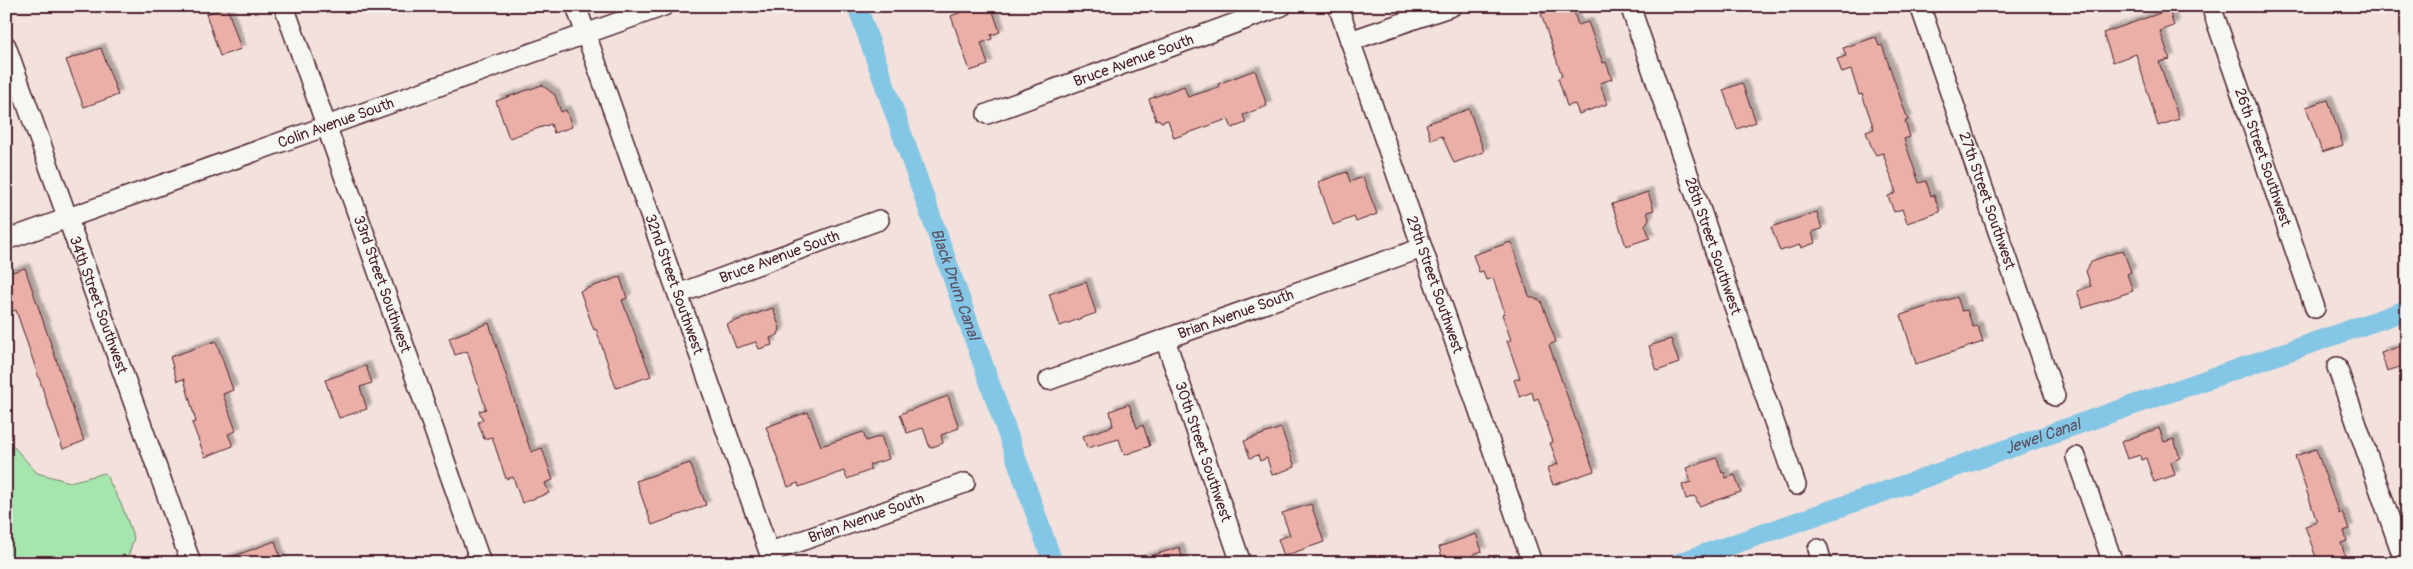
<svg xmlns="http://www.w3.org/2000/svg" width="2413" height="569" font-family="Pangolin,sans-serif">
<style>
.green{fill:#a5e5ae;stroke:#78826c}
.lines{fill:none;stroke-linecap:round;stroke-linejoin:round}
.canal{stroke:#84c6e5;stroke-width:20}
.building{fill:#eaafa7;stroke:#4a1f2b;filter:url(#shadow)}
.minor-casing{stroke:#4a1f2b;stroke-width:22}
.minor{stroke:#f6f6f2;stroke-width:19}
.labels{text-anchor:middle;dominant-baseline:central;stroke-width:4;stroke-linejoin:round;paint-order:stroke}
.street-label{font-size:15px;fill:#4a1f2b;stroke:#f6f6f2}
.water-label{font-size:16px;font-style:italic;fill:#5b5163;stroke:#f6f6f2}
</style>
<defs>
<filter id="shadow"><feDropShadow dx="4.5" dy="-4.5" stdDeviation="1" flood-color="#0004"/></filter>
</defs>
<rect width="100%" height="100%" fill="#f2e1dc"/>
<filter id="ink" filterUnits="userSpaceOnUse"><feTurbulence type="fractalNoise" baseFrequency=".02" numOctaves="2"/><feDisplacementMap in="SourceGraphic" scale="10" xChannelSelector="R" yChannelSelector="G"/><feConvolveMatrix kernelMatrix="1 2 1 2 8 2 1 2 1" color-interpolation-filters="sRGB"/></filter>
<g filter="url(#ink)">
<path class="green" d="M6,438L37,473L70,482L105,473L122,506L134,538L126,563H6Z"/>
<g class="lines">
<g class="canal">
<path id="s1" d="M857,6L1053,563"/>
<path id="s2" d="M1679,563L2407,310"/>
</g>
</g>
<path class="building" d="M978,6H991L1000,32L991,35L992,39L981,43L988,65L970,71L951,16Z
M1562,6H1572L1578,25L1588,22L1603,63L1606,62L1612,79L1600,83L1607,104L1579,114L1575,104L1567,106L1558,78L1562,76L1541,14Z
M227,7L241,49L220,56L206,14Z
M2169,10L2174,26L2160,31L2170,59L2159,62L2179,119L2158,126L2136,54L2113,62L2103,33Z
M1876,37L1879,46L1882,45L1908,120L1905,121L1910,137L1904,139L1919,183L1926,181L1931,196L1934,195L1940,212L1907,223L1902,209L1894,212L1888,196L1896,193L1883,153L1876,155L1872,148L1866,132L1874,129L1862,94L1859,95L1851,70L1842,73L1837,59L1846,56L1843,48Z
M101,48L118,95L84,107L66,60Z
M1255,70L1267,106L1243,115L1246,123L1232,128L1228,119L1174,138L1168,120L1161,122L1159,119L1156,120L1149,99L1184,86L1188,97L1219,87L1218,84Z
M1742,83L1756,122L1737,129L1723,90Z
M542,85L555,95L561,112L566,110L572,127L554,133L551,124L509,138L496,101Z
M2328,100L2343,145L2322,152L2306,107Z
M1469,109L1484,152L1454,163L1442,136L1431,140L1426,124Z
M1347,172L1350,182L1363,177L1377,214L1356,222L1354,217L1333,225L1318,182Z
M1648,192L1654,210L1647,212L1649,219L1645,225L1650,238L1626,246L1612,204Z
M1817,212L1822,229L1812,232L1815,243L1801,248L1800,245L1780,251L1771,227Z
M1511,242L1529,296L1541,301L1556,342L1549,345L1594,471L1553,485L1547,468L1558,464L1550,443L1553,442L1538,398L1534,400L1532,392L1520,397L1514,380L1520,378L1507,341L1511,340L1502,314L1505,313L1493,278L1486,280L1483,271L1479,272L1473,255Z
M2123,250L2131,272L2127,274L2133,291L2083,308L2077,291L2091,286L2086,271L2092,261Z
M25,268L84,441L63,449L16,310L6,314V298L11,296L6,274Z
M620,277L627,298L622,300L651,376L616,388L596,329L594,330L580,291Z
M1086,282L1096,313L1060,326L1049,294Z
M1957,297L1962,311L1967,310L1973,327L1978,326L1983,342L1916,364L1901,315Z
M773,308L780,329L778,335L770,338L772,345L759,349L756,342L736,348L727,324Z
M489,323L531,452L542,448L553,480L545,483L549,493L522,503L513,477L506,479L492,437L484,439L478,422L483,420L479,411L486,409L467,351L455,355L449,338Z
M1671,339L1679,363L1657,371L1649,346Z
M216,341L233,390L223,394L236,431L228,434L233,446L205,457L192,423L196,422L184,379L177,381L170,357Z
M2407,344V365L2387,371L2381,353Z
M366,366L372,383L360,387L367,409L339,418L325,380Z
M948,396L959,428L941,435L943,443L930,448L923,428L907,433L900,414Z
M1129,404L1137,428L1143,425L1150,446L1124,455L1119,439L1087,448L1083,436L1113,426L1110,411Z
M808,412L821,446L863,432L866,441L881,436L889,459L869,465L871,470L847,479L844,471L799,487L798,483L788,487L766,427Z
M1281,428L1295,467L1272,475L1267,458L1260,461L1258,455L1250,458L1244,441Z
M2159,428L2164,442L2174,439L2180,458L2171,462L2175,475L2154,482L2146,458L2141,460L2140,455L2127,459L2121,442Z
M2316,449L2339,514L2342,512L2349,529L2344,531L2347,541L2341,543L2345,555L2323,563H2318L2305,526L2317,522L2295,456Z
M1717,458L1722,473L1724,472L1726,478L1735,475L1741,492L1699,506L1695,496L1686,499L1682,485L1691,482L1686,468Z
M690,463L706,505L652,525L636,481Z
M1311,504L1324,542L1284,556L1278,539L1290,535L1282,513Z
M1476,534L1482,551L1473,554L1475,559L1465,563H1444L1439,547Z
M275,541L282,563H221V561Z
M1179,547L1184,563H1140L1139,560Z"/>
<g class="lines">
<g class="minor-casing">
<g id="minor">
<path id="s3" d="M284,6L481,563"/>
<path id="s4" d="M576,6L773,563"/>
<path id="s5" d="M1338,6L1532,563"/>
<path id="s6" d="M1630,6L1796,485"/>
<path id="s7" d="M1920,6L2055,396"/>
<path id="s8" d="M2211,6L2315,308"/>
<path d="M1350,41L1452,6"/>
<path id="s9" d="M6,46L191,563"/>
<path id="s10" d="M987,114L1282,6"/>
<path id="s11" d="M6,240L664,6"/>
<path id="s12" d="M678,294L879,220"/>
<path id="s13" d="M1165,339L1241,563"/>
<path d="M2337,367L2405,563"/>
<path id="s14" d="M1049,380L1422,248"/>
<path d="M2076,457L2113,563"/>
<path d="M1818,549L1822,563"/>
<path id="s15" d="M770,552L965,483"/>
</g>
</g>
<use href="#minor" class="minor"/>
</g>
</g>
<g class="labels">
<g class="street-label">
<text stroke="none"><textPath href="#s10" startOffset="156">Bruce Avenue South</textPath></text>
<text stroke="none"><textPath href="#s11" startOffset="350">Colin Avenue South</textPath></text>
<text stroke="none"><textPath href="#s8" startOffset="160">26th Street Southwest</textPath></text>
<text stroke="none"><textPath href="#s7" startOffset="206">27th Street Southwest</textPath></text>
<text stroke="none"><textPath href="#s6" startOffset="254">28th Street Southwest</textPath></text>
<text stroke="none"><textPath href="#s12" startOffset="108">Bruce Avenue South</textPath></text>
<text stroke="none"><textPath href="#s3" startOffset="295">33rd Street Southwest</textPath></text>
<text stroke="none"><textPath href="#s4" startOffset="295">32nd Street Southwest</textPath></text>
<text stroke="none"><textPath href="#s5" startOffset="295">29th Street Southwest</textPath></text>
<text stroke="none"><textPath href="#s9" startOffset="275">34th Street Southwest</textPath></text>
<text stroke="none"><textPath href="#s14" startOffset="198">Brian Avenue South</textPath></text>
<text stroke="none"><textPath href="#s13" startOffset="119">30th Street Southwest</textPath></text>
<text stroke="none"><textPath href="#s15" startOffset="102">Brian Avenue South</textPath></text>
</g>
<g class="water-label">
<text stroke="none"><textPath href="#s1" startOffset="295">Black Drum Canal</textPath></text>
<text stroke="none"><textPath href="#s2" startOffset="385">Jewel Canal</textPath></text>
</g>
</g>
<rect width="2413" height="569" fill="none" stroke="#f6f6f2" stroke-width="25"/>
<rect x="12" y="12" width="2388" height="544" fill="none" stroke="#4a1f2b" stroke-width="2" filter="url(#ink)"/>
</svg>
